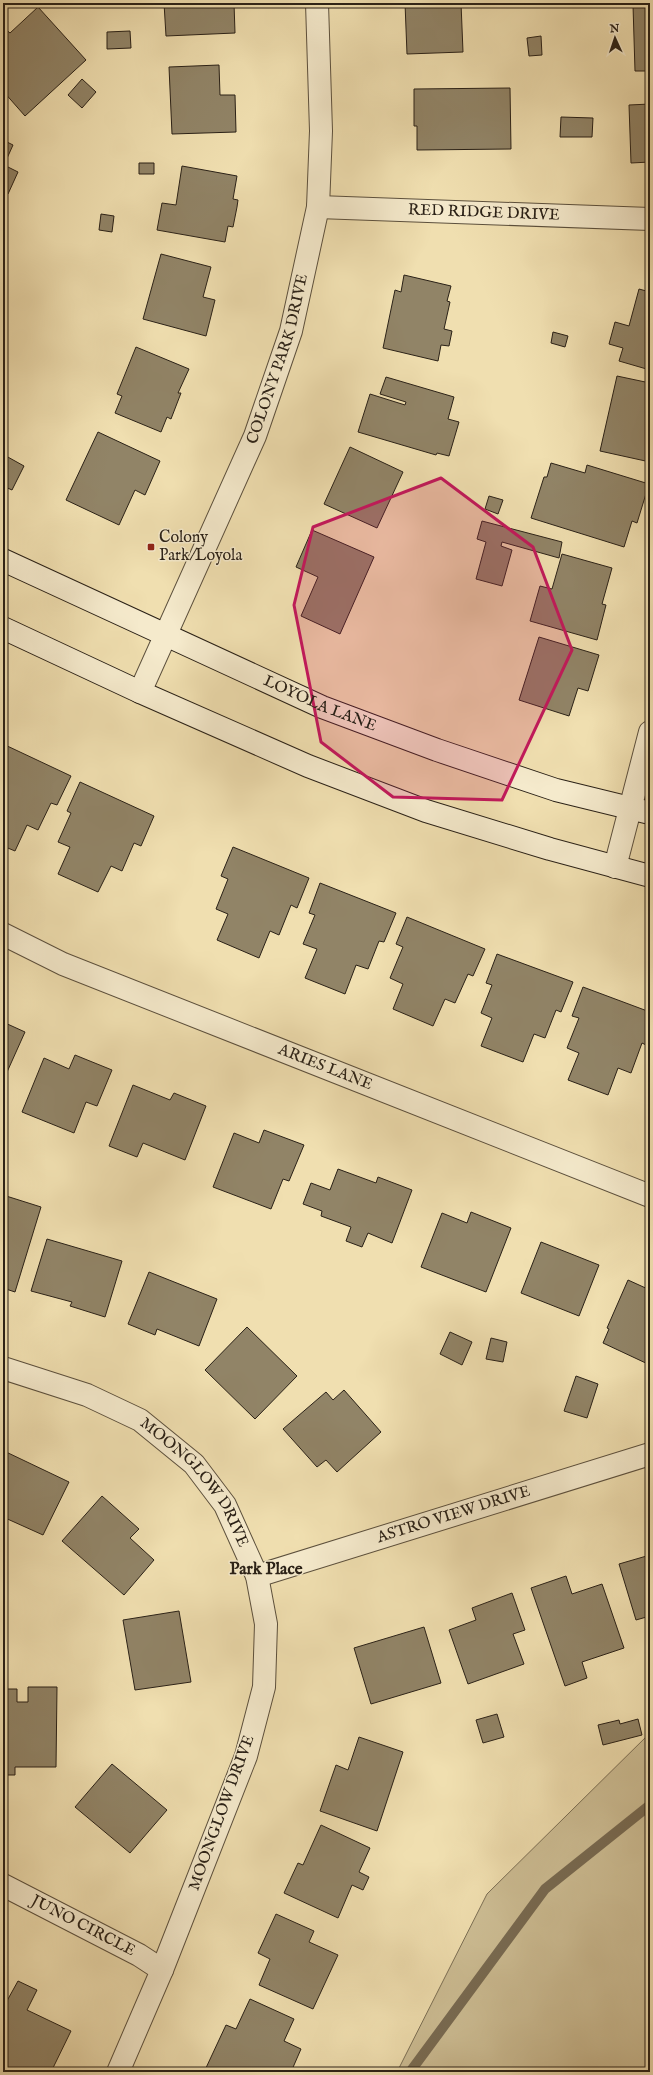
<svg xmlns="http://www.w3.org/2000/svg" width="653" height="2075" font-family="'IM FELL English',serif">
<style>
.green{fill:#cebf96;stroke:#7c7056}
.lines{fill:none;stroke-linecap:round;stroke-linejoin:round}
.stream{stroke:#796c54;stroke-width:10}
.building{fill:#918467;stroke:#2a2117}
.street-casing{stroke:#5c503d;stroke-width:24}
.secondary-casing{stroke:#2a2117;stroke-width:24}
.street{stroke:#f5eacc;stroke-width:22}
.secondary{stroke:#f5eacc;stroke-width:22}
.marked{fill:#c2185b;fill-opacity:0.2;stroke:#c2185b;stroke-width:3;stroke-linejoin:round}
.poi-dot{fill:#8f2418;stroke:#f5eacc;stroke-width:1.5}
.labels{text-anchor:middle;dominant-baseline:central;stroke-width:3;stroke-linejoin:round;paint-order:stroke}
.street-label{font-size:16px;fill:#2a2117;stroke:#f5eacc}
.poi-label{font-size:16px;fill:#2a2117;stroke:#f5eacc;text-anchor:start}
.neighbourhood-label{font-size:17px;font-weight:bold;fill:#2a2117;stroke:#f5eacc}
</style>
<rect width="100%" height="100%" fill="#f0dfb0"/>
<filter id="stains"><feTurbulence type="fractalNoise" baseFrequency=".005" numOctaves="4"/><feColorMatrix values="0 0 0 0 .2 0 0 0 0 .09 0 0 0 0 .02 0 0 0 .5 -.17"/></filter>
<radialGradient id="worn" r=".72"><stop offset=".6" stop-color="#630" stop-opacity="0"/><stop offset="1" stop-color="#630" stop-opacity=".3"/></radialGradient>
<path class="green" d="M650,1733V2072H397L487,1894Z"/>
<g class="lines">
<path class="stream" d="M410,2072L545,1889L650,1805"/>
</g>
<path class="building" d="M164,3H234L235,33L166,36Z
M405,3H461L463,52L407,54Z
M599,3H650V71H635L633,5L599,6Z
M38,7L86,60L25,116L3,91V27L10,33Z
M130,31L131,48L107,49V32Z
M541,36L542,55L529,56L527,38Z
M219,65L220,95H235L236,132L172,134L169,67Z
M82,79L96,92L82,108L68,95Z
M510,88L511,149L417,150V126H414V89Z
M650,104V162L631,163L629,105Z
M561,117L593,118L592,137H560Z
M3,140L13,145L4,165L18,172L8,194L3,192Z
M139,163H154V174H139Z
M182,166L237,176L233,199L238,200L237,207L233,227L228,226L225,242L157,230L162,203L176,205Z
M101,214L114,216L112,232L99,230Z
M161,254L211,267L203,297L215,300L206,336L143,319Z
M404,275L451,286L447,301L450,302L444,329L452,331L449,346L441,345L438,361L383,348L395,290L401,292Z
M639,289L650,292V370L619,361L623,348L609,344L615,322L629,326Z
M553,332L568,336L565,347L551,343Z
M136,347L189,369L178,393H181L171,419L167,417L161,432L115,413L122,396L117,394Z
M617,376L650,383V462L600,451Z
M386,377L454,397L448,419L459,422L449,456L437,453L436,455L358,432L370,394L405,405L406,402L380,394Z
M98,432L160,461L145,495L135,490L119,525L66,500Z
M350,447L403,472L377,528L324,504Z
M6,456L24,466L12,490L3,486V461Z
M551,463L585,473L587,465L649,484L637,523L632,521L624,547L531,518L544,477H547Z
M489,496L503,500L498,514L485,509Z
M482,521L562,542L559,558L502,542L501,546L512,550L502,586L476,579L486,542L477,539Z
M312,530L374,557L340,634L301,616L318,577L296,567Z
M562,554L612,568L602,604L606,605L597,640L530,621L540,586L552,589Z
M539,637L599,655L588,691L578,688L569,716L519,700Z
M3,744L71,776L57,805L51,803L38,830L27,825L15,851L3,846Z
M80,782L154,816L141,846L134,843L122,871L111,866L98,892L58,874L70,847L58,842L71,813L67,811Z
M233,847L309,878L297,908L291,905L279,935L270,931L259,958L217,940L228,914L216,909L228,879L221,876Z
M320,883L396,913L384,942L379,941L368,969L356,965L345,994L305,978L317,949L303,944L315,915L309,913Z
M407,917L485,949L473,976L468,974L455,1003L445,999L433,1026L393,1009L403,984L390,978L403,947L396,944Z
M497,954L573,982L561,1012L556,1010L545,1038L534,1034L523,1062L481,1046L492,1018L481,1013L492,985L486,983Z
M583,987L650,1012V1041L648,1046L642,1043L631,1073L618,1068L608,1095L568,1080L579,1053L567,1048L579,1018L572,1016Z
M3,1022L25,1032L3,1081Z
M75,1055L112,1070L97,1106L86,1102L74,1133L22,1112L44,1058L69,1069Z
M133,1085L170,1100L174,1093L206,1106L185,1160L143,1143L137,1157L109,1146Z
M264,1130L304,1145L289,1181L283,1179L271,1209L213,1187L234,1133L259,1143Z
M338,1169L376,1183L378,1177L412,1190L392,1243L368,1233L362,1247L346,1241L351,1227L321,1216L322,1211L303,1204L311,1183L330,1190Z
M3,1195L41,1207L15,1292L3,1288Z
M471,1212L511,1228L486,1292L421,1267L442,1213L467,1223Z
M47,1239L122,1261L105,1317L70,1306L72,1302L31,1291Z
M541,1242L599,1265L579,1316L521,1293Z
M149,1272L217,1299L199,1346L157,1329L155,1335L128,1324Z
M628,1280L650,1290V1365L603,1343L609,1329L607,1328Z
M247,1327L297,1376L255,1419L205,1370Z
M450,1332L472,1342L462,1365L440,1354Z
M491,1338L507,1342L503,1362L486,1359Z
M576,1376L598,1384L587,1418L564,1411Z
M344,1390L381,1432L337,1472L326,1460L317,1467L283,1429L326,1392L333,1400Z
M4,1451L69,1482L43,1535L3,1517Z
M102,1496L139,1529L130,1538L154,1560L124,1595L62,1541Z
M650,1555V1616L636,1620L619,1564Z
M566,1576L572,1594L602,1584L624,1648L582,1662L587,1678L565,1686L531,1588Z
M512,1593L525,1630L513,1634L524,1664L468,1684L449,1630L476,1620L472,1608Z
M179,1611L191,1682L135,1690L123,1620Z
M424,1627L441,1683L371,1704L354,1648Z
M28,1687H57L56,1767H15V1775H3V1689H17V1702H28Z
M497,1714L504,1737L483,1743L476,1720Z
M638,1719L642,1735L603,1745L598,1725L619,1720L620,1724Z
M359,1737L403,1752L377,1831L320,1811L336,1765L348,1770Z
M112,1764L167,1810L130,1853L75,1807Z
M321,1825L370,1848L359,1872L369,1877L363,1890L352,1885L338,1918L284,1893L298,1863L303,1865Z
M276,1914L314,1931L309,1942L338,1955L313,2009L259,1985L270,1959L258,1953Z
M18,1981L37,1990L27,2010L71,2031L51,2072H22L15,2069L13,2072H3V2008Z
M250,1999L294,2019L284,2041L301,2049L291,2072H210L205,2070L226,2025L236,2029Z"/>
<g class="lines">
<g class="street-casing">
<g id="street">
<path id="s1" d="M318,207L650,219"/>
<path id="s2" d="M140,692L255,436L291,331L318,207L321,131L317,3"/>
<path d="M615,867L650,732"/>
<path id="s3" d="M3,934L63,964L650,1196"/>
<path id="s4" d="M3,1368L87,1395L140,1420L194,1464L225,1505L257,1576L266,1624L264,1687L246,1756L162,1970L118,2072"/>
<path id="s5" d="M257,1576L650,1454"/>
<path id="s6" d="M3,1885L139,1955L162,1970"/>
</g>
</g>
<g class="secondary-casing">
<g id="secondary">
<path id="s7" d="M3,560L322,707L437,750L556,790L650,813"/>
<path d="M3,628L140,692L308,766L426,811L550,849L650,876"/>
</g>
</g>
<use href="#street" class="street"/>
<use href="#secondary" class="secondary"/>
</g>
<path class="marked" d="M441,478L533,547L572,650L502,800L393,797L321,742L294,605L313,527Z"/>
<rect class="poi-dot" x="147" y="543" width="8" height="8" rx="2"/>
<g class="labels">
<g class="street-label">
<text stroke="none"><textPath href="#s1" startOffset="166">RED RIDGE DRIVE</textPath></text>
<text stroke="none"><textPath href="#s2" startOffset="361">COLONY PARK DRIVE</textPath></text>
<text stroke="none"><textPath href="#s7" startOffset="348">LOYOLA LANE</textPath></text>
<text stroke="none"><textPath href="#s3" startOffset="349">ARIES LANE</textPath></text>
<text stroke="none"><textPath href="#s4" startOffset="231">MOONGLOW DRIVE</textPath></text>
<text stroke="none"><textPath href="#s5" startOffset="206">ASTRO VIEW DRIVE</textPath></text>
<text transform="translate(222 1813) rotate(-70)">MOONGLOW DRIVE</text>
<text stroke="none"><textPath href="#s6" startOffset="90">JUNO CIRCLE</textPath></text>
</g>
<g class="poi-label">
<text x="159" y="538">Colony<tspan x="159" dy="18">Park/Loyola</tspan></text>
</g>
<g class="neighbourhood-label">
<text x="266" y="1569">Park Place</text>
</g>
</g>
<rect width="653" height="2075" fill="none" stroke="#f0dfb0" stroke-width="16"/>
<rect x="4" y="4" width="645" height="2067" fill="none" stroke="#2a2117" stroke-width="2"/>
<rect x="8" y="8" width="637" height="2059" fill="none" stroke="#2a2117"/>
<g transform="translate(615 38) rotate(357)" stroke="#f5eacc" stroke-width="3" paint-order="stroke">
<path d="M0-3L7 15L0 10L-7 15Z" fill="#2a2117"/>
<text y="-6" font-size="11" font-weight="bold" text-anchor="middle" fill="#2a2117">N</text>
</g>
<rect width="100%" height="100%" filter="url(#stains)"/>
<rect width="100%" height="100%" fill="url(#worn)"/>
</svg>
